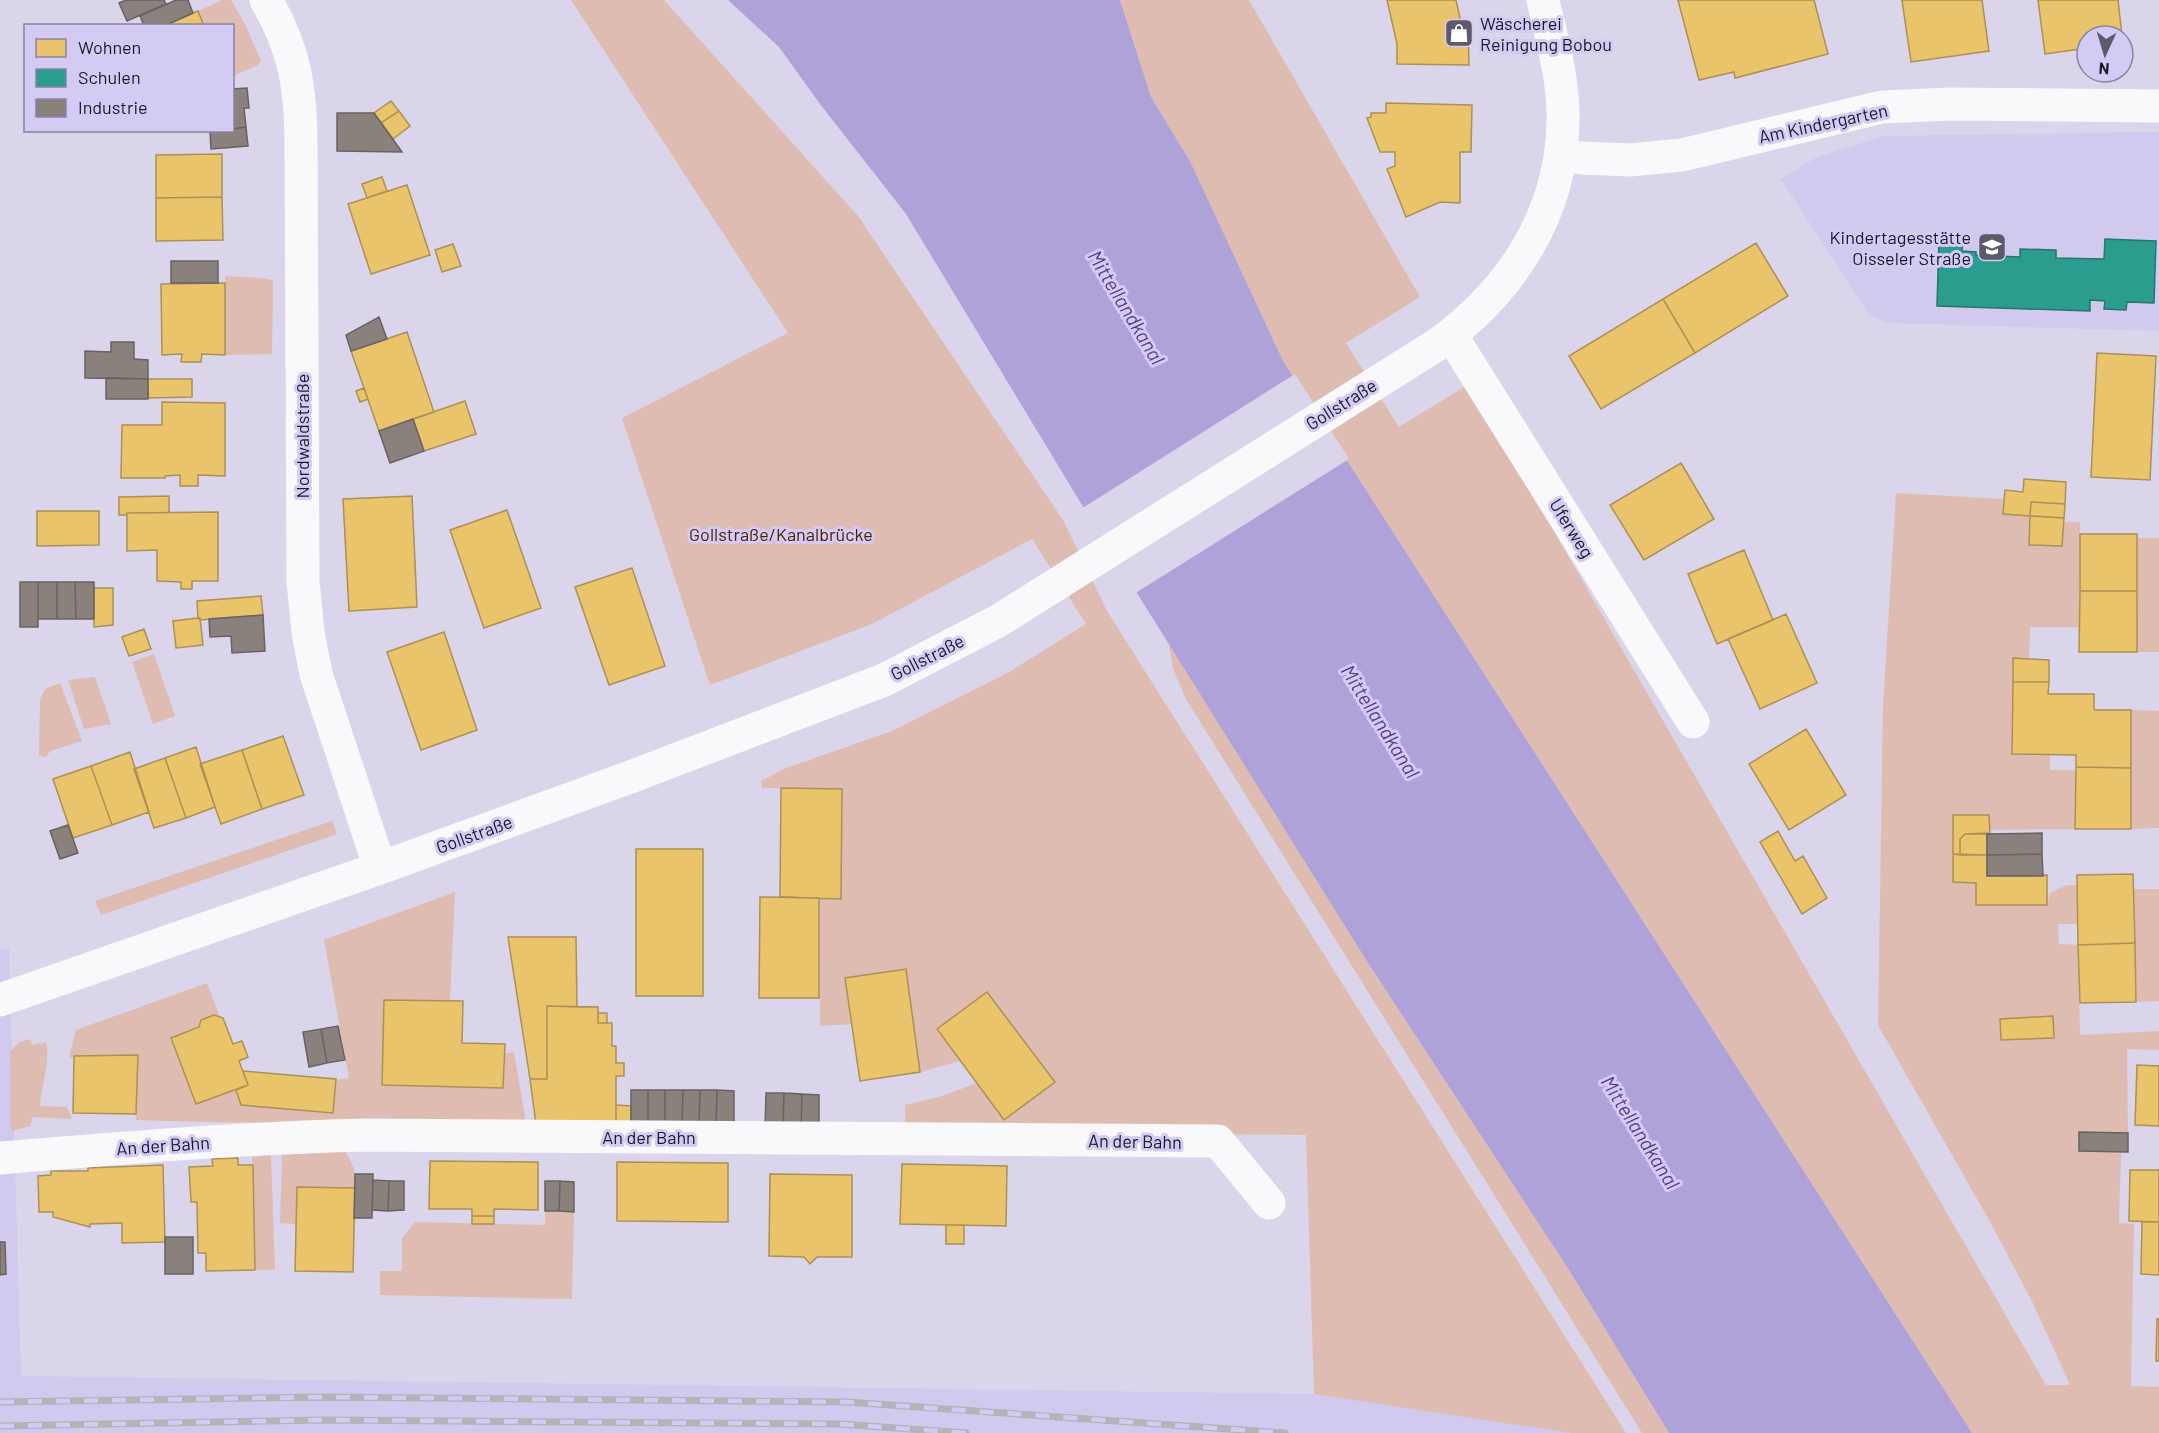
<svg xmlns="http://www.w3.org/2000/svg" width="2159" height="1433" font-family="Barlow,sans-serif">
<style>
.built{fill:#d2c9ee}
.green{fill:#dfbcb1;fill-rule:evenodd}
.water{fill:#afa2d9}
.pier{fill:#dad5eb}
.homes{fill:#e9c46a;stroke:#ac9056;stroke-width:1.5}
.schools{fill:#2a9d8f;stroke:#267570;stroke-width:1.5}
.industry{fill:#8a817c;stroke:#696263;stroke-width:1.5}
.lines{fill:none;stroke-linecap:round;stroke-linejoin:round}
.street{stroke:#f9f9fc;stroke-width:33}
.rail-casing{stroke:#b4b3b8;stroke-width:7}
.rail{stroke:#d4cbf5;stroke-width:4.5;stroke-dasharray:14;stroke-linecap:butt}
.labels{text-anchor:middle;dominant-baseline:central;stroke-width:6;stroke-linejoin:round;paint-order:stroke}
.poi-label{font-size:18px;fill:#1c1828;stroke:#d4cbf5;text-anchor:start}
.street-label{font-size:18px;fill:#1c1828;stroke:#d4cbf5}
.park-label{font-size:18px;fill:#4d2200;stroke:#d4cbf5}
.water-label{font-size:20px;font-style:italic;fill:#553a8d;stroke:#d4cbf5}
</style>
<rect width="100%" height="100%" fill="#dad5eb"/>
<path class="built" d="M2159,132V331L1891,323L1870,316L1781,179L1815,158L1884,136Z
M9,948L21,1376L1314,1394L1599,1433H0V950Z"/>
<path class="green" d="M222,0H231L244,22L261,61L258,65L233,76L232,26L204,25L198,11Z
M571,0H664L858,216L1063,520L1107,611L1626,1433H1571L1314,1394L1306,1135L905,1131V1105L939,1097L977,1083L1004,1120L1054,1082L937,1029L960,1061L920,1072L905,969L845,978L852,1024L820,1026L819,898H841L842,789L762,788L761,781L786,768L892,731L1011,671L1086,624L1032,539L872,624L710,685L622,418L788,333Z
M1120,0H1249L1420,297L1346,343L1399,427L1469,384L2046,1385H2070L2031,1299L1989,1220L1878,1025L1883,706L1896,493L2004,499L2003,514L2030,516L2029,545L2062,546L2064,522H2080L2079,627H2030L2029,659H2013L2012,754L2050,755V770H2076L2075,829L1989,830V815H1953V882L1976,883V905H2047L2050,893L2067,885H2077L2078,924H2058L2059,944L2078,945L2080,1035L2159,1031V1050L2127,1049L2128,1133H2079V1151L2121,1152L2119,1223L2134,1224L2131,1386L2159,1387V1433H1972L1283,361L1190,161L1151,97ZM2053,1016L2054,1037L2001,1040L2000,1019Z
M225,276L260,278L273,280L272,354L225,355Z
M2138,538H2159V652H2137Z
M1169,644L1368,963L1569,1270L1669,1433H1642L1186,699L1173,669Z
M154,654L175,716L153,724L132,662Z
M95,677L111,724L84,729L68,680Z
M60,683L82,741L50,751L46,757L39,756L40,699L45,689Z
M2131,710L2159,711V828L2131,829Z
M332,821L337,834L101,915L95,901Z
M2133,889H2159V1001L2136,1002Z
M455,892L450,1001L384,1000L382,1085L503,1087L504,1054L514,1052L526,1123C396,1121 266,1125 136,1120L138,1056L69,1058L76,1030L207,983L221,1019L201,1020L199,1027L171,1038L196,1104L236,1090L241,1105L333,1113L336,1080L349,1078L324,940Z
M30,1039L33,1045L46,1042C51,1064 41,1084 40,1106L67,1107L72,1119L32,1117L31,1126L11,1131L10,1052L19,1042Z
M345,1151L354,1168L355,1188L297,1187L296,1224L280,1223L282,1155Z
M271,1155L275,1270H255L252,1157Z
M545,1211L574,1212L572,1299L380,1295V1271H402V1238L415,1222L545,1225Z"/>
<path class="water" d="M728,0H1120L1151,97L1190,161L1283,361L1972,1433H1669L1569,1270L1368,963L1082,505L906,214L820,104L779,47Z"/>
<path class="pier" d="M1295,374L1349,459L1134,594L1081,509Z"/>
<path class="homes" d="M1387,0H1456L1462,27H1468L1469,65L1397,64V44Z
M1678,0H1814L1828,54L1735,78L1734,72L1699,80Z
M1902,0H1982L1989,51L1911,62Z
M2038,0H2118L2122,36H2087V48L2045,54Z
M198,11L204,26H164L193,13Z
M391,101L399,111L381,123L374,113Z
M1386,103L1472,105L1471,152H1460V203L1440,202L1406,217L1387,169L1395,166V152H1380L1367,118L1371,117V113H1386Z
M399,111L410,126L393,139L381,123Z
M222,154V197L156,198V155Z
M382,177L387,191L367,198L362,184Z
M407,185L430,255L371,274L348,204Z
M222,197L223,240L156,241V198Z
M1756,243L1788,296L1695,353L1663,299Z
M453,244L461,266L442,272L435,250Z
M225,283V355L202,354L201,362H181L182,354L162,355L161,284Z
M1663,299L1695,353L1601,409L1569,356Z
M407,332L434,412L379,431L351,351Z
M2097,353L2156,356L2150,480L2091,477Z
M148,379H192V397L148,398Z
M364,388L368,399L360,402L356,391Z
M465,401L476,434L424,451L413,419Z
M162,402L225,403V476L198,475V486H180V475L165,476V478H121L122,425H162Z
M1681,463L1714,519L1644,560L1610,505Z
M2024,479L2066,482L2065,504L2031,502L2030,516L2003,514L2005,490L2023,492Z
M169,496V513H127V515H119V497Z
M412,496L417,607L349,611L343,499Z
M2031,502L2065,504L2064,518L2030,516Z
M507,510L541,608L484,628L450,530Z
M37,511H99V545L37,546Z
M218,512V581H192V589H181V582L157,581V550L127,551V513Z
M2030,516L2064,518L2062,546L2029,545Z
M2080,534H2137V591H2080Z
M1744,550L1773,620L1717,644L1688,574Z
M632,568L665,666L609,685L575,587Z
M94,588H113V625L94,627Z
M2080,591H2137V652H2079Z
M261,596L263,615L200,620L198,618L197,601Z
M1786,614L1817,683L1760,709L1728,639Z
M198,618H200L203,645L176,648L173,621Z
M144,629L151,649L129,656L122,637Z
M444,632L477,730L421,750L387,652Z
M2013,658L2049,660V682H2013Z
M2013,682H2049L2048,694H2094V710H2131V768L2076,767V755L2012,754Z
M1806,729L1846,795L1789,830L1749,764Z
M283,736L304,795L262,809L242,750Z
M196,747L215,807L186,818L165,758Z
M242,750L262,809L221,824L200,764Z
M130,752L149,812L112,825L91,766Z
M165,758L186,818L154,828L134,769Z
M91,766L112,825L73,838L53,779Z
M2076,767L2131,768V829H2075Z
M781,788L842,789L841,899L780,897Z
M1953,815H1989L1990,833L1965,834L1960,839V855L1953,854Z
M1778,831L1795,861L1803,856L1827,898L1802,914L1760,842Z
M1965,834H1987V855H1960V839Z
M636,849H703V996H636Z
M1953,854L1987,855V876L2047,875V905H1976V883L1953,882Z
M2133,874L2135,943L2078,945L2077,875Z
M760,897L819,898V998H759Z
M508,937H576L577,1007L547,1006V1079H530Z
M2135,943L2136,1002L2080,1003L2078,945Z
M906,969L920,1072L860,1081L845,978Z
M987,992L1055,1082L1004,1120L937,1029Z
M384,1000L463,1001L462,1043L505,1044L503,1088L382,1085Z
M547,1006L598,1007V1023H612V1046H616V1063H624V1076H616V1124H536L530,1079H547Z
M598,1013H607V1023H598Z
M214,1015L223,1018L233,1044L242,1041L248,1057L239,1061L248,1085L196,1104L171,1038L199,1027L201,1020Z
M2053,1016L2054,1038L2001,1040L2000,1019Z
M138,1055L136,1114L73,1113L74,1056Z
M2137,1065L2159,1066V1126L2135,1125Z
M243,1071L336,1079L333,1113L241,1105L236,1090L248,1085Z
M616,1105L631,1106V1124H616Z
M238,1158V1165H253L255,1270L206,1271V1253H198L197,1202H191L189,1167L213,1166L212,1159Z
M430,1161L538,1162V1210L494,1209V1216H472V1209H429Z
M617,1162L728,1163V1222L617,1221Z
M902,1164L1007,1166L1006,1226L900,1224Z
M163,1165L165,1242L122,1243V1223L90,1224V1227L53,1217V1212H39L38,1176L51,1175V1171H88V1168Z
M2130,1170H2159V1222L2129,1221Z
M770,1174L852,1175V1257H817L810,1264L804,1257L769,1256Z
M297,1187L355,1188L353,1272L295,1271Z
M472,1216H494V1224H472Z
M2142,1222H2159V1275L2141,1274Z
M946,1225H964V1244H946Z
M2157,1319H2159V1361H2156Z"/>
<path class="schools" d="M1939,239L1963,240L1962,251L1976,252V255L2020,257V249L2056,250V258L2104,259L2105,239L2156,241L2154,303L2127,302L2126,310L2104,309L2105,301L2090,300V311L1937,306Z"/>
<path class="industry" d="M126,0H164L166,4L127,21L119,3Z
M176,0H188L193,13L164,26H144L140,16Z
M247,88L249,108H244L246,127L232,129V89Z
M337,113H374L402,152L337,151Z
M246,127L248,146L211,149L210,131L232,130V129Z
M171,261H218V283H171Z
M379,317L387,339L351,351L346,335Z
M111,342H134V359L148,360V379L85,378V351L111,352Z
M106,378L148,379V399H106Z
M413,419L424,451L390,463L379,431Z
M20,582H38V627H20Z
M38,582H57V619H38Z
M57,582H75L76,619H57Z
M75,582H94V619H76Z
M263,615L265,651L232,653L231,636L210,637L209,619Z
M68,825L78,853L60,859L50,831Z
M2042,833V854L1987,855V834Z
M2042,854L2043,876H1987V855Z
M338,1026L345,1060L327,1063L321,1029Z
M321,1029L327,1063L309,1067L303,1032Z
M631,1090H648V1124H631Z
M648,1090H665V1124H648Z
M665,1090H683L682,1125L665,1124Z
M683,1090H700L699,1125H682Z
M700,1090H717L716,1125H699Z
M717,1090L734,1091V1125H716Z
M766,1093H784L783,1129H765Z
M784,1093L802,1094L801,1129H783Z
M802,1094L819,1095V1130L801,1129Z
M2079,1132L2128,1133V1152L2079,1151Z
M355,1174H373L372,1218H354Z
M373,1180L389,1181L388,1211L372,1210Z
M389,1181H404V1210L388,1211Z
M545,1181H560L559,1211H545Z
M560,1181L574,1182V1212L559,1211Z
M165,1237H193V1274H165Z
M0,1242H5L6,1274L0,1275Z"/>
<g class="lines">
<path class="street" d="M266,0C293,46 300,83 301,136L303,581L308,632L316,674L380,868
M1561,155L1582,158L1630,160L1682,155L1882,107L1950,104L2159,106
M1451,335L1693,722
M0,1000L380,868L633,776L884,680L998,621L1438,344C1511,291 1562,214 1563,121C1564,80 1552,40 1543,0
M0,1158C121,1148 242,1138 364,1135L1218,1141L1269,1203"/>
<g class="rail-casing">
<path id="rail" d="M0,1402L321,1397L847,1402L1285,1433
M0,1426L321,1420L840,1424L966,1433"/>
</g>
<use href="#rail" class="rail"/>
</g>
<defs>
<g id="shop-square" transform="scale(1.5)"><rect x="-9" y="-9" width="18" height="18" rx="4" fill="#5e5a6c" stroke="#d4cbf5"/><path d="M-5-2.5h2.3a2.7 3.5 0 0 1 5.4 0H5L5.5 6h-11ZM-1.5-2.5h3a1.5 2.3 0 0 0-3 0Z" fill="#fff"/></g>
<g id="school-square" transform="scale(1.5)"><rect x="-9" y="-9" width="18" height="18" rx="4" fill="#5e5a6c" stroke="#d4cbf5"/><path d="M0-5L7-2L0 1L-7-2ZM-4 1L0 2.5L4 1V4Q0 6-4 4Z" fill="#fff"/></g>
</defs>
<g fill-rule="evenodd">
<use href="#shop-square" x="1459" y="33"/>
<use href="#school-square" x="1992" y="247"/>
</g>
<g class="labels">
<g class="poi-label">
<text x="1480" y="23">Wäscherei<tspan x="1480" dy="21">Reinigung Bobou</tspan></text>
<text x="1971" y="237" text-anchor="end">Kindertagesstätte<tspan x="1971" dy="21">Oisseler Straße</tspan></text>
</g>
<g class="street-label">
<text transform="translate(1823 123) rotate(-12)">Am Kindergarten</text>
<text transform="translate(1341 404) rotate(-32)">Gollstraße</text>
<text transform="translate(302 436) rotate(-90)">Nordwaldstraße</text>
<text transform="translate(1572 528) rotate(58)">Uferweg</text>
<text transform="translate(927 657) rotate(-27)">Gollstraße</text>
<text transform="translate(474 834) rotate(-20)">Gollstraße</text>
<text x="649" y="1137">An der Bahn</text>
<text transform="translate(1135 1141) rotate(1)">An der Bahn</text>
<text transform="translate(163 1145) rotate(-4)">An der Bahn</text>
</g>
<g class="park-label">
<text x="781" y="534">Gollstraße/Kanalbrücke</text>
</g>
<g class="water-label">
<text transform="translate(1127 307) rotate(59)">Mittellandkanal</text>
<text transform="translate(1381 721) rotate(58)">Mittellandkanal</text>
<text transform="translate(1641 1132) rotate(58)">Mittellandkanal</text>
</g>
</g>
<rect x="24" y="24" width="210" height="108" fill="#d4cbf5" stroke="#8a83a3" stroke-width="1.5"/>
<rect x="36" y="39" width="30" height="18" fill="#e9c46a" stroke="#8a83a3" stroke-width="1.5"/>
<text x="78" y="54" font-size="18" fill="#1c1828">Wohnen</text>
<rect x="36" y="69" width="30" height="18" fill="#2a9d8f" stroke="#8a83a3" stroke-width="1.5"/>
<text x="78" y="84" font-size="18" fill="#1c1828">Schulen</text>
<rect x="36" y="99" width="30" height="18" fill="#8a817c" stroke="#8a83a3" stroke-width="1.5"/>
<text x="78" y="114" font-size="18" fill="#1c1828">Industrie</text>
<g transform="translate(2105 54) rotate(184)"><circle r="28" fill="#d4cbf5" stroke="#8a83a3" stroke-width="1.5"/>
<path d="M0-4.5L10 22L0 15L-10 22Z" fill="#5e5a6c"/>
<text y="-9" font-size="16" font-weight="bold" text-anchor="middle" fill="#1c1828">N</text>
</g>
</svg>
